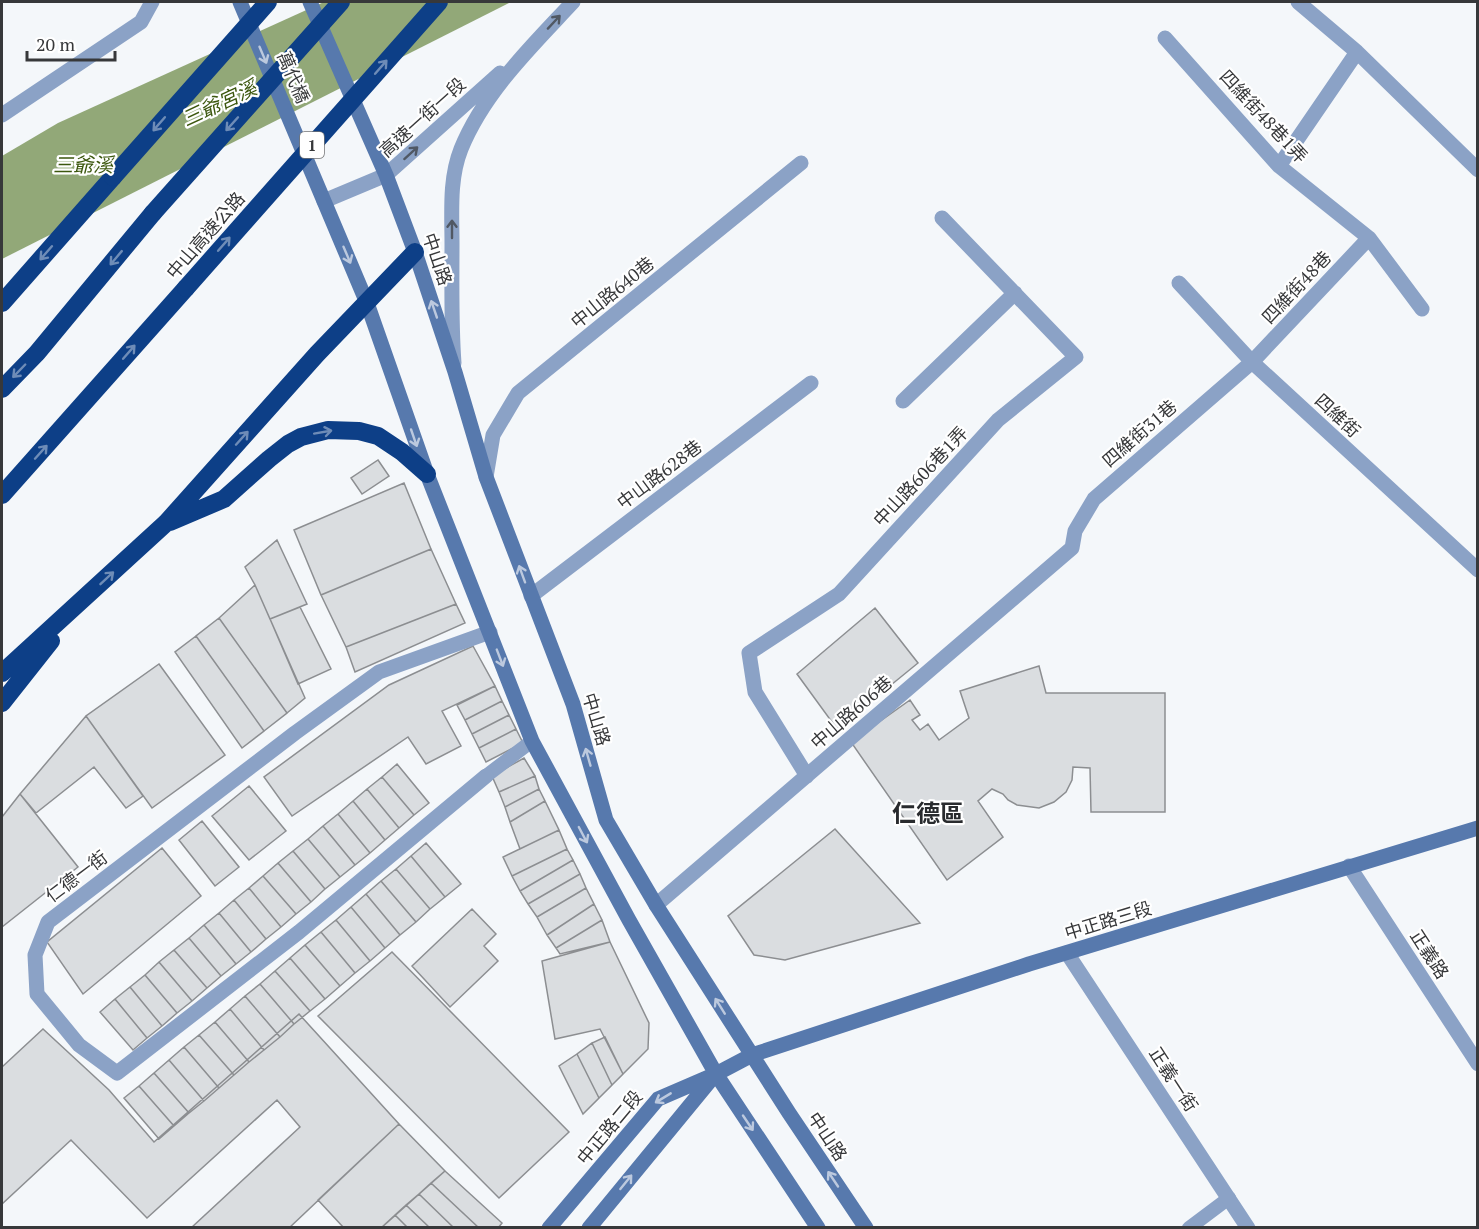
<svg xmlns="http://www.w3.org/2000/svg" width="1479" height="1229" font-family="'PT Serif','Noto Sans TC',serif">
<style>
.water{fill:#92a878}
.building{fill:#dadde0;stroke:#8c8e91;stroke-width:1.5}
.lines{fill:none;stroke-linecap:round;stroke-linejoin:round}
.service{stroke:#8ba2c6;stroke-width:14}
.minor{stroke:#8ba2c6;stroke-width:15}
.secondary{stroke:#5779ad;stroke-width:15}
.motorway{stroke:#0d3f87;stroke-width:18}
.motorway-bridge{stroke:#0d3f87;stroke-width:18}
.oneway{stroke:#505864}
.oneway2{stroke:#bcc9de}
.oneway3{stroke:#6e8cb7}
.labels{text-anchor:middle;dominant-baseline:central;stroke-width:4.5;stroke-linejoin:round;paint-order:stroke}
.shield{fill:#fff;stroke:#737475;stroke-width:1.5}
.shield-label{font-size:16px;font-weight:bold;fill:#37383a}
.street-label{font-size:18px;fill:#37383a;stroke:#fff}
.water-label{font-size:20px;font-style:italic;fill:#3c570e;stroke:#fff}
.district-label{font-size:24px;font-weight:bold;fill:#292b2e;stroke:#fff}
</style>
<rect width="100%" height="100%" fill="#f4f7fa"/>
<path class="water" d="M324,2H511L2,259V156L58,123Z"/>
<path class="building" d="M378,460L389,476L362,494L351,478Z
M404,483L431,549L321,595L294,530Z
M277,540L307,604L270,619L255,585L245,567Z
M431,549L456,604L346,647L321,595Z
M255,585L305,698L287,713L219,618Z
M456,604L465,623L355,672L346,647Z
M300,607L331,669L298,684L270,619Z
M875,608L918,663L837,729L797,674Z
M219,618L287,713L264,731L196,636Z
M196,636L264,731L242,748L175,652Z
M473,646L495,686L442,711L461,746L426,764L408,737L292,816L264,777L389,685Z
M159,664L225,755L152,808L86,716Z
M1039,666L1046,693H1165V812H1091L1090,768L1073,767L1072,780L1066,792L1054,802L1039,808L1017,805L1008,800L1003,794L992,789L978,801L1003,837L947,880L851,742L910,700L920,715L912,720L920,730L928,724L939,740L969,718L960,691Z
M495,686L502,701L465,720L457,705Z
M502,701L509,715L472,734L465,720Z
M509,715L516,729L479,748L472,734Z
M86,716L143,796L126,808L94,767L36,813L20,794Z
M516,729L523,743L486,762L479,748Z
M524,758L535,776L499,792L492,776Z
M397,764L429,803L414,815L382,777Z
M535,776L539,789L505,807L499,792Z
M382,777L414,815L399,828L367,789Z
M249,786L286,831L249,860L212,816Z
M367,789L399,828L385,840L353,801Z
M539,789L545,801L510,822L505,807Z
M20,794L78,867L2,927V817Z
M353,801L385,840L370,853L338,814Z
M545,801L559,830L520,849L510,822Z
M338,814L370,853L355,865L323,826Z
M202,821L239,867L215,886L179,840Z
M323,826L355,865L340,877L308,839Z
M835,829L920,923L785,960L754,955L728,916Z
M559,830L567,849L512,876L503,857Z
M308,839L340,877L325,889L293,851Z
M426,843L461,884L445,897L411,856Z
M162,848L201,896L83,994L47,942Z
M567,849L573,860L520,891L512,876Z
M293,851L325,889L311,902L278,863Z
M411,856L445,897L430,909L396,869Z
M573,860L580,874L528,904L520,891Z
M278,863L311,902L296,914L263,876Z
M396,869L430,909L416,922L381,881Z
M580,874L586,888L537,917L528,904Z
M263,876L296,914L281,927L249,888Z
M381,881L416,922L400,935L366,894Z
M249,888L281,927L266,939L234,900Z
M586,888L594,904L547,935L537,917Z
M366,894L400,935L385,948L351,907Z
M234,900L266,939L251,952L219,913Z
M594,904L602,920L556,948L547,935Z
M351,907L385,948L370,961L336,920Z
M472,909L496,934L484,946L498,961L450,1007L412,966Z
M219,913L251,952L236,964L204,925Z
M336,920L370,961L355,973L321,932Z
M602,920L610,942L560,954L556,948Z
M204,925L236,964L221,976L189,938Z
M321,932L355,973L340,986L305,945Z
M189,938L221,976L207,988L174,950Z
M610,942L649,1023L648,1049L623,1074L600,1029L555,1039L542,961Z
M305,945L340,986L325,999L290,958Z
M174,950L207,988L192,1001L159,962Z
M392,952L569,1132L499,1198L318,1016Z
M290,958L325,999L310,1011L275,971Z
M159,962L192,1001L177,1013L145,975Z
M275,971L310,1011L294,1024L260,984Z
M145,975L177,1013L162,1026L130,987Z
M260,984L294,1024L280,1037L245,996Z
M130,987L162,1026L147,1038L115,999Z
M245,996L280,1037L264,1050L230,1009Z
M115,999L147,1038L133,1050L100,1012Z
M230,1009L264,1050L249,1062L215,1022Z
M299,1014L399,1124L289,1228H191L300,1127L277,1100L147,1218L71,1140L2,1204V1067L43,1029L109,1090L154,1142Z
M215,1022L249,1062L234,1075L199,1035Z
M199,1035L234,1075L219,1088L184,1047Z
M605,1037L623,1074L612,1085L592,1043Z
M592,1043L612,1085L599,1098L577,1054Z
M184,1047L219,1088L204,1101L169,1060Z
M577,1054L599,1098L583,1114L559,1066Z
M169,1060L204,1101L189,1113L154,1073Z
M154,1073L189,1113L174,1126L139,1086Z
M139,1086L174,1126L159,1139L124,1098Z
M399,1124L445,1171L381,1228H344L318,1200Z
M445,1171L502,1223L498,1228H479L431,1183Z
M431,1183L479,1228H454L419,1194Z
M419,1194L454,1228H430L406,1205Z
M406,1205L430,1228H408L395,1215Z
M395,1215L408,1228H381Z"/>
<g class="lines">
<path class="service" d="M486,776L532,741
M1189,1228L1229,1198"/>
<path class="minor" d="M1298,2L1357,52L1478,170
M1165,38L1279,166L1369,238L1422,309
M2,115L141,22L152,2
M1279,166L1357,52
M324,201L386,175L500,73
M1179,283L1252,362L1478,570
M454,363C451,323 452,284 452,244C452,213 449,179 461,149C484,92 532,46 573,2
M903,401L1015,293
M486,477L493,435L518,393L801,163
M531,596L811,383
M486,776L299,932L117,1073L79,1045L37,994L35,955L48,922L295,733L379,672L490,632
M807,776L755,692L749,653L839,594L998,420L1076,357L942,218
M1349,866L1478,1064
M656,905L1072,548L1075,531L1094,499L1252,362L1369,238
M1067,953L1248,1228"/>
<path class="secondary" d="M240,2L367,303L427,474L532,741L629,920L716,1074L818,1228
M310,2L386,175L415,252L455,372L486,477L573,704L606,820L656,905L789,1113L866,1228
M549,1228L658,1099L716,1074L752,1055L1029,964L1478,828
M589,1228L714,1076"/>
<path class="motorway" d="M2,303L113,177
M2,389L37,353L153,213
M2,495L186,288
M170,522L224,499L269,459L288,444L301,437L328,430L359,431L378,436L402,452L427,474
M2,673L166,523L317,354L415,252
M2,703L51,641"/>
<path class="motorway-bridge" d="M113,177L268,2
M153,213L341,2
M186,288L439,2"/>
</g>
<defs><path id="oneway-shaft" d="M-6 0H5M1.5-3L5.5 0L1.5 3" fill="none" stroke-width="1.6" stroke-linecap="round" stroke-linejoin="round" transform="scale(1.5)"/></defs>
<g class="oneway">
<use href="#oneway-shaft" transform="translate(554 22) rotate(-47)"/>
<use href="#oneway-shaft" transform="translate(411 153) rotate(-42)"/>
<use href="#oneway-shaft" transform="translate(452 229) rotate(-90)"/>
</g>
<g class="oneway2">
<use href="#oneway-shaft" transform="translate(263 55) rotate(67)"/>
<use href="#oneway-shaft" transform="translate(347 255) rotate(67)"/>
<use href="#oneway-shaft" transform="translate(434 309) rotate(-109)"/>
<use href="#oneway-shaft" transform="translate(414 438) rotate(71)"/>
<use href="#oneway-shaft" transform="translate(522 574) rotate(-110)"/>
<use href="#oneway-shaft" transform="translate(500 658) rotate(69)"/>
<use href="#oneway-shaft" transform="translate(588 757) rotate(-106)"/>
<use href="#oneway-shaft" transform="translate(583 835) rotate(62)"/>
<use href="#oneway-shaft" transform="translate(720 1006) rotate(-122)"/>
<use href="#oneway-shaft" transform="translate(663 1098) rotate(149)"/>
<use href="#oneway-shaft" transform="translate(748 1123) rotate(56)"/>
<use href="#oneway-shaft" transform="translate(833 1179) rotate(-124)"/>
<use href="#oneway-shaft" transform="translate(626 1182) rotate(-51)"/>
</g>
<g class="oneway3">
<use href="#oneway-shaft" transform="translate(381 67) rotate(-49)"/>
<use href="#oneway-shaft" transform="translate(159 124) rotate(131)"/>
<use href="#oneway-shaft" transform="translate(232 124) rotate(132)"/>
<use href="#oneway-shaft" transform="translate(224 244) rotate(-49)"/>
<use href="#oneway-shaft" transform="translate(46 253) rotate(131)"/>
<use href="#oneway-shaft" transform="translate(116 258) rotate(130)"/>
<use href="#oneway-shaft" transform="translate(129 352) rotate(-49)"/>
<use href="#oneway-shaft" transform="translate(19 371) rotate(134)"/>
<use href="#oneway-shaft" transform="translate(323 432) rotate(-10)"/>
<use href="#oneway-shaft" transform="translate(242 438) rotate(-48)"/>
<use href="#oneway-shaft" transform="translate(41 452) rotate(-48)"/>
<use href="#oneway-shaft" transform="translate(107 578) rotate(-43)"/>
</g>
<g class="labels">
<rect class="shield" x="300" y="132" width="24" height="26" rx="4.5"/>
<g class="shield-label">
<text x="312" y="145">1</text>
</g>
<g class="street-label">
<text transform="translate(294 77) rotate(67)">萬代橋</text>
<text transform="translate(1264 116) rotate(47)">四維街48巷1弄</text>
<text transform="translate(422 117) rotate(-42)">高速一街一段</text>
<text transform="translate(205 235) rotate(-49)">中山高速公路</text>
<text transform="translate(438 259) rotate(71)">中山路</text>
<text transform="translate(1296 287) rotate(-47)">四維街48巷</text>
<text transform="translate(612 292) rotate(-39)">中山路640巷</text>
<text transform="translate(1338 415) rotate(43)">四維街</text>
<text transform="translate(1139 433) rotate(-41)">四維街31巷</text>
<text transform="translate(659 474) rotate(-37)">中山路628巷</text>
<text transform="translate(920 476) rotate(-47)">中山路606巷1弄</text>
<text transform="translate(851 712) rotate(-41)">中山路606巷</text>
<text transform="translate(597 719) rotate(73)">中山路</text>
<text transform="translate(76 876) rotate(-37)">仁德一街</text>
<text transform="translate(1108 920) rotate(-17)">中正路三段</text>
<text transform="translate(1430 954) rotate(57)">正義路</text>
<text transform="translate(1174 1079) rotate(57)">正義一街</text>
<text transform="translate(609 1127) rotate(-50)">中正路二段</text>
<text transform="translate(828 1136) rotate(56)">中山路</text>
</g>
<g class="water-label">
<text transform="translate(219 103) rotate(-25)">三爺宮溪</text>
<text x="83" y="164">三爺溪</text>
</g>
<g class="district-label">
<text x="928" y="813">仁德區</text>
</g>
</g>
<rect width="1479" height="1229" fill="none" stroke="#37383a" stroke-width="6"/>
<path d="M27 51v9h88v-9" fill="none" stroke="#37383a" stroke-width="3"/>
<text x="36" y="51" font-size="18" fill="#37383a" stroke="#ffffff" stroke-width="4.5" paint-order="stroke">20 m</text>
</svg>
